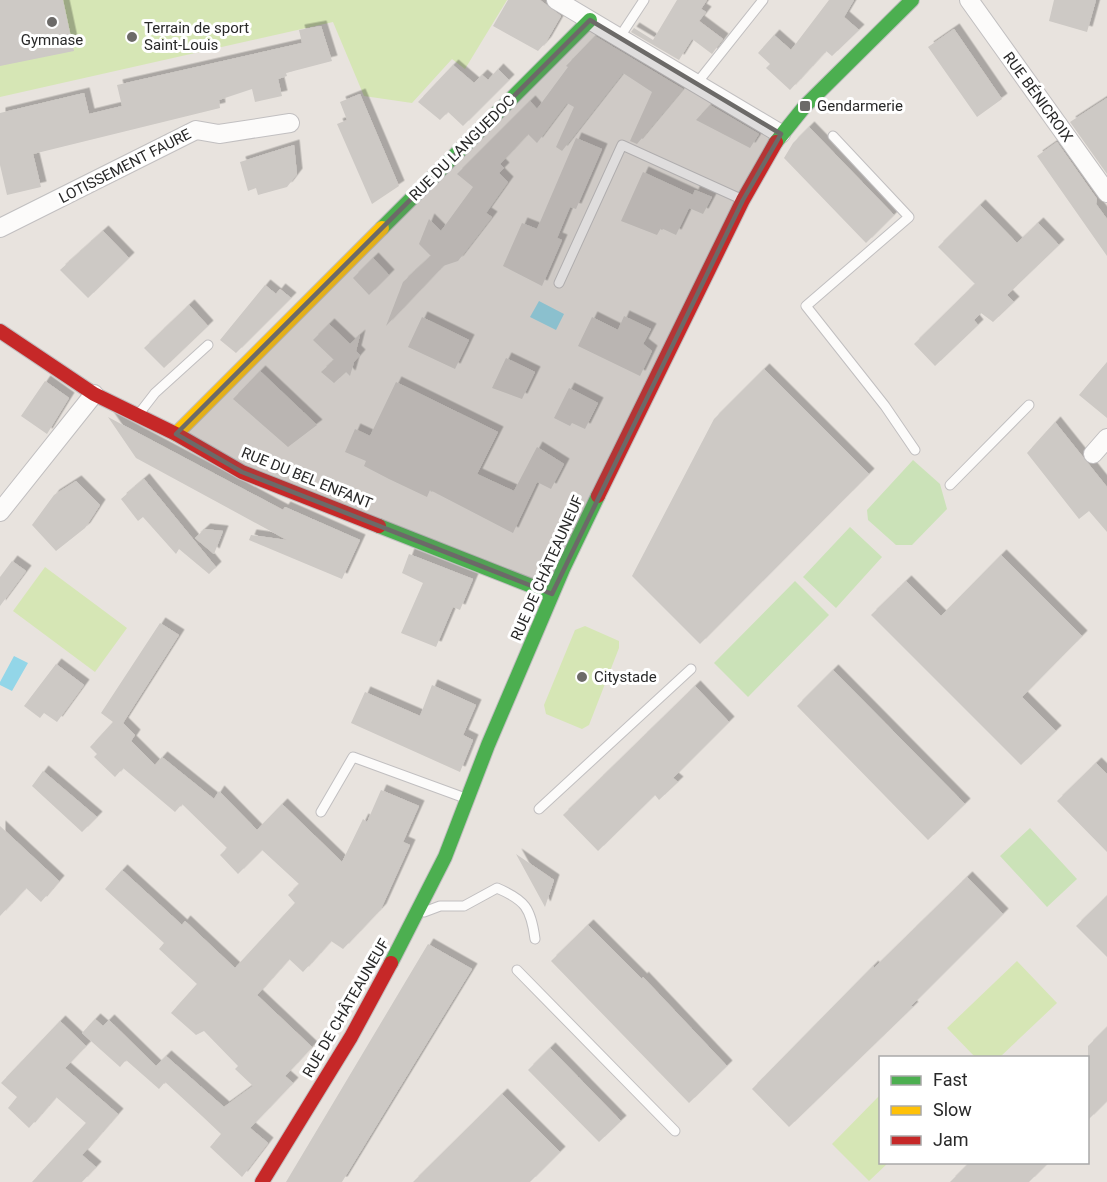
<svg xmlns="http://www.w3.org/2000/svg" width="1107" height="1182" font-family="Roboto,sans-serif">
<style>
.green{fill:#cbe2b8}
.pitch{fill:#d6e6b5}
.water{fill:#93d6e8}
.building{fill:#cdc9c5;filter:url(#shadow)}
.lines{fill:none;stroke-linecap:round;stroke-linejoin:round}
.lane-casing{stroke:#c1bfc0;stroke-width:11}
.street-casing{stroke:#c1bfc0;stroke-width:20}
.fast-casing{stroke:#c1bfc0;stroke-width:16}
.slow-casing{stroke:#c1bfc0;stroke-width:16}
.jam-casing{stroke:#c1bfc0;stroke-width:16}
.lane{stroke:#fcfbfa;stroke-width:9}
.street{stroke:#fcfbfa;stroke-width:18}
.fast{stroke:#4caf50;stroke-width:14}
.slow{stroke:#ffc107;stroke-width:14}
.jam{stroke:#c62828;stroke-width:14}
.marked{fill:#6c6a68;fill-opacity:0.2;stroke:#6c6a68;stroke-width:4.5;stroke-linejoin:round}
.poi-dot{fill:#6c6a68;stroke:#fff;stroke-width:2}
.labels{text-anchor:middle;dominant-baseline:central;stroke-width:6;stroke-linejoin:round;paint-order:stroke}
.poi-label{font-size:15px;fill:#292929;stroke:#fff;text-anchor:start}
.street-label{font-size:15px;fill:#292929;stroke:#fff}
</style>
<defs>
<filter id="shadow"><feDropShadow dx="5.5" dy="-5.5" stdDeviation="0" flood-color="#0004"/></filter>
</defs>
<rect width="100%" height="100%" fill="#e8e3de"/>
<path class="green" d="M913,460L940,484L947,509L912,545H896L868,520L867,510Z
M850,527L882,557L836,608L803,577Z
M795,581L829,615L748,697L714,663Z
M1030,828L1077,879L1047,907L1000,856Z"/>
<path class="pitch" d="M0,0H507L465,69L452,59L412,103L364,96L333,22L0,97Z
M45,567L127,628L95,672L13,611Z
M585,626L619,641V648L589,725L582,729L546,714L544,705L575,630Z
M1017,961L1057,1003L1000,1057H975L947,1028Z
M880,1095V1162L888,1163L869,1181L832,1144Z"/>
<path class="water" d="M539,301L564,314L556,330L530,317Z
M14,656L28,663L12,691L0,685V682Z"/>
<path class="building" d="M0,0H63L74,51L0,66Z
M508,0H540L561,16L546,42L538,51L493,26Z
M677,0H707L701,9L706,12L699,21L723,39L712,54L692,39L679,60L631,32L634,28L653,40Z
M829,0H854L844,17L859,30L832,56L826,51L790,90L766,68L770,64L758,53L774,35L791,50Z
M1054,0H1096L1087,32L1049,21Z
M321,26L332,61L286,73L287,76L278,79L282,96L255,102L252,89L219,100L220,108L33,154L41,187L7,195L0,165V113L84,93L89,114L122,106L117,85L302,43L299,30Z
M954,29L1002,99L977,117L928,47Z
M595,36L683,89L637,144L630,141L652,92L623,73L562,151L556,147L574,107L567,103L537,143L528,134L500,164L504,168L499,173L508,182L486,213L492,217L458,261L443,266L386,326L403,282L431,256L419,244L429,219L441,231L473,187L457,174L530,101L537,109L568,67L566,66Z
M453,65L474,83L482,75L488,80L498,69L509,80L463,126L448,112L440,120L418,102Z
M360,94L399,186L372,204L337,124L347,120L340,102Z
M1107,98V174L1070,122Z
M710,105L759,134L750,148L696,120Z
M809,127L894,215L866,243L784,158L793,143Z
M576,138L602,149L576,209L570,207L557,238L562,240L542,286L503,266L522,223L537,229Z
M1057,142L1097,199L1096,204L1107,219V256L1037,156Z
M294,145L297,174L287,187L258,195L256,188L248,191L240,162Z
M643,172L693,195L695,190L712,197L703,214L689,208L676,235L661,228L657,235L621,221Z
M980,205L1017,243L1038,223L1059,245L1007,295L1014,302L993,322L981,313L974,320L978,325L935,366L914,344L975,284L938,247Z
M103,231L129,258L88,298L60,270Z
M373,258L389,275L369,295L353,278Z
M265,285L276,294L280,289L291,298L236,353L220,340Z
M189,305L208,326L164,368L144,348Z
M624,316L651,329L643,344L652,351L640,376L578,346L592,317L618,330Z
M422,317L469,340L455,369L408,347Z
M329,324L350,344L360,335L356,351L360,355L354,362L350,376L346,372L334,383L321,372L334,360L313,340Z
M506,358L535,372L522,399L492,388Z
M1107,362V418L1079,395Z
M764,369L869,474L700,644L632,576L714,419Z
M260,371L317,425L288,447L233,399Z
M45,381L69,398L47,434L21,416Z
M396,382L498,432L477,474L514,491L537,447L564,464L551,489L537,482L513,533L430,490L427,497L389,479L364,466L366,461L345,452L355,429L370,436Z
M569,388L598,403L585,429L572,423L570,426L554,418Z
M108,417L283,510L285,507L360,540L342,579L249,540L251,535L287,540L136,458Z
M1055,422L1107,487V532L1089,511L1079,519L1027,453Z
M144,479L216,567L209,574L179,549L176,554L143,517L138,521L121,499Z
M76,481L100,505L85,528L56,551L32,525L54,495Z
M205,529L223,531L214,554L195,538Z
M409,554L473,579L460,610L453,607L436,647L401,633L423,583L402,573Z
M1001,555L1082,636L1022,697L1056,731L1021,765L871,615L906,581L941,616Z
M12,561L26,571L0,606V577Z
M160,623L179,635L123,723L135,735L131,741L155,765L162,757L214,799L219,791L257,830L282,804L342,862L363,819L367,822L381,790L419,806L403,842L410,845L381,909L343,949L331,941L303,972L289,959L257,995L312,1047L285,1076L293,1083L250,1128L268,1143L242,1177L210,1147L221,1134L202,1116L165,1082L159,1089L126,1060L120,1067L82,1033L95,1019L103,1026L109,1020L156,1066L166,1056L224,1107L253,1086L235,1069L238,1066L204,1031L196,1035L171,1013L197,984L159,949L164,943L105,889L122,870L182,925L185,921L235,968L295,903L288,895L299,884L262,850L238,874L220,855L227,848L182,804L175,812L123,768L115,777L94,757L97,754L90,747L113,722L101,713Z
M56,664L84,685L57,722L44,713L40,718L24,706Z
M833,670L965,804L928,840L797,706Z
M432,685L476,705L463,735L473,740L460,772L351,723L365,692L420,716Z
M695,686L729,722L673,778L678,782L659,800L655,795L598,851L563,815Z
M1096,763L1107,774V852L1057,801Z
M43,771L97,817L82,832L32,786Z
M0,826L59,881L41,902L26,888L0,916Z
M516,854L554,880L545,907Z
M967,877L1003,914L911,1006L913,1007L789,1127L752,1089L873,966L874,968Z
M1107,896V957L1076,926Z
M588,925L642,979L643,977L727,1066L689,1103L551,961Z
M428,944L472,969L342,1182H286Z
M60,1021L86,1046L65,1068L118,1114L82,1155L96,1167L82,1182H32L86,1123L56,1097L29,1128L8,1108L17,1097L1,1083Z
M1107,1027V1101L1088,1120V1046Z
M550,1048L621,1121L599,1142L528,1070Z
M502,1094L560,1152L530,1182H413Z
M970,1162H1049L1029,1182H950Z"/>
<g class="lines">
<g class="lane-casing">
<path id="lane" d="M619,38L644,0
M697,83L763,0
M833,136L909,217L806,306L885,406L915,450
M559,283L622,145L741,199
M138,415L155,393L208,345
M950,485L1029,405
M539,809L691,669
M321,812L353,757L465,798
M424,912L440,906H464L497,888C525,900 531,908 535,939
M517,970L675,1131"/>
</g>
<g class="street-casing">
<path id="street" d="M556,0L781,134
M969,0L1107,193
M0,228L196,130L219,134L290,123
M1093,454L1107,438
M0,512L94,394"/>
</g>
<g class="fast-casing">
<path id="fast" d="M776,142L805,106L912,0
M382,228L590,20
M379,526L552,594
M391,963L445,857L488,745L563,569L598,496"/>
</g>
<g class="slow-casing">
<path id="slow" d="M176,434L382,228"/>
</g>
<g class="jam-casing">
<path id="jam" d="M0,331L94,394L176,434L242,472L379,526
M598,496L743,200L776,142
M262,1182L351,1037L391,963"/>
</g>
<use href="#lane" class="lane"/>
<use href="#street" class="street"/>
<use href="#fast" class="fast"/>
<use href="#slow" class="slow"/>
<use href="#jam" class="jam"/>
</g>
<path class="marked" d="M590,20L781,134L743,200L552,594L242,472L176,434Z"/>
<g class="poi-dot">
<circle cx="52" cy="22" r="6"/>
<circle cx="132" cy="37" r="6"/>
<rect x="799" y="100" width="12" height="12" rx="3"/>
<circle cx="582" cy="677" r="6"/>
</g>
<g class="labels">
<g class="poi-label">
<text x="144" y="28">Terrain de sport<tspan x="144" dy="17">Saint-Louis</tspan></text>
<text x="52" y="40" text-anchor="middle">Gymnase</text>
<text x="817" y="106">Gendarmerie</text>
<text x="594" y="677">Citystade</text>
</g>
<g class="street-label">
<text transform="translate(1038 97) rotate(54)">RUE BÉNICROIX</text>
<text transform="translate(462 148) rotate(-45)">RUE DU LANGUEDOC</text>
<text transform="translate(125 166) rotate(-27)">LOTISSEMENT FAURE</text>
<text transform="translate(307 478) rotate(22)">RUE DU BEL ENFANT</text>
<text transform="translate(547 568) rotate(-66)">RUE DE CHÂTEAUNEUF</text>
<text transform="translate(346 1008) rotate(-60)">RUE DE CHÂTEAUNEUF</text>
</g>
</g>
<rect x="879" y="1056" width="210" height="108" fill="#ffffff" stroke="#a9a9a9" stroke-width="1.5"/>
<rect x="891" y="1076" width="30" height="9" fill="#4caf50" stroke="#a9a9a9" stroke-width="1.5"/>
<text x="933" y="1086" font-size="18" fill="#292929">Fast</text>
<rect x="891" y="1106" width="30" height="9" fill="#ffc107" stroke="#a9a9a9" stroke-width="1.5"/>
<text x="933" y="1116" font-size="18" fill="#292929">Slow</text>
<rect x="891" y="1136" width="30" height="9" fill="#c62828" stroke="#a9a9a9" stroke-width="1.5"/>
<text x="933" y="1146" font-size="18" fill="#292929">Jam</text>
</svg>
